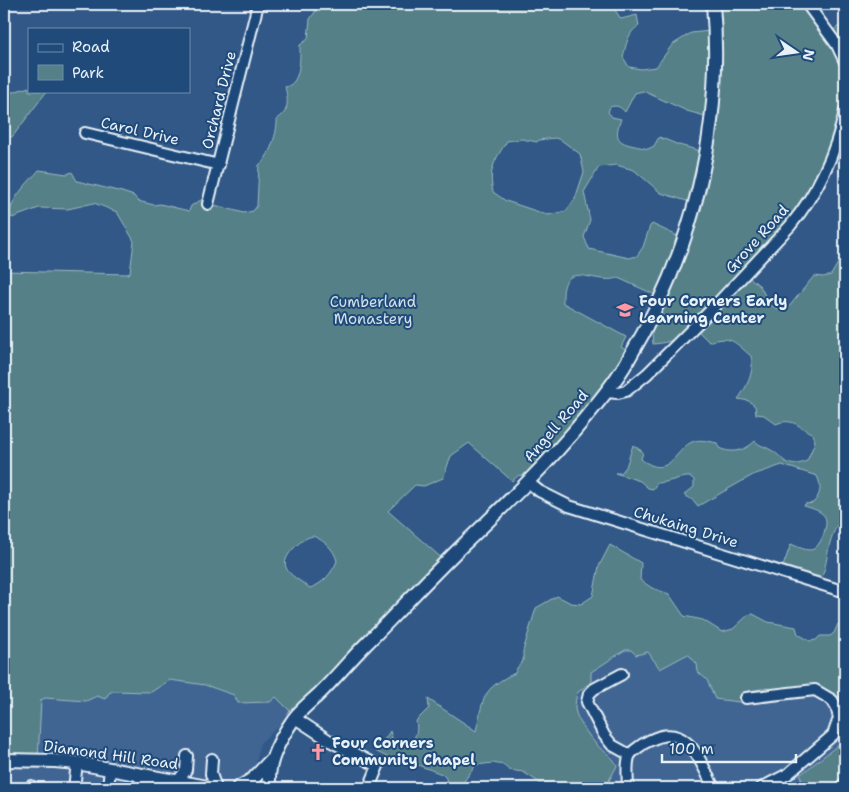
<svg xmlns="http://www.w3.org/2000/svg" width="849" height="792" font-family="'Shantell Sans',sans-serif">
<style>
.built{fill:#416593}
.green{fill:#558088;stroke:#9eb8c0;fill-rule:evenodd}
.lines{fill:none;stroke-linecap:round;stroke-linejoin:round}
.minor-casing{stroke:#e8f1f8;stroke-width:14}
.major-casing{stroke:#e8f1f8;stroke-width:16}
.highway-casing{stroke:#e8f1f8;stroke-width:19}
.minor{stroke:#1f4a7a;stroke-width:10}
.major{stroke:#1f4a7a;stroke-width:12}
.highway{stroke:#1f4a7a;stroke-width:15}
.labels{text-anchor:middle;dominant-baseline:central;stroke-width:4;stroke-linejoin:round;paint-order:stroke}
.street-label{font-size:15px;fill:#e8f1f8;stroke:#1f4a7a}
.poi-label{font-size:15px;font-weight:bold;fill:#e8f1f8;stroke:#1f4a7a;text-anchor:start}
.park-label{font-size:15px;fill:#d2e0e7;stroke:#1f4a7a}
</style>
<rect width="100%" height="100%" fill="#315887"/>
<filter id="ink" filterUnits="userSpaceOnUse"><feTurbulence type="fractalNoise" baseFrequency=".02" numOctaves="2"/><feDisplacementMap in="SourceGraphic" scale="10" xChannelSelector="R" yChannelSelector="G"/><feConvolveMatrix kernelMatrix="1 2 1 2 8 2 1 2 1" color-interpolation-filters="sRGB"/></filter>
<g filter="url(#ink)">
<path class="built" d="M625,650H631L636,655L648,652L660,669L686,655H689L697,664L698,672L707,680L715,699L744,698L749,691L767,688L779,694L793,690L830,698L841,697L845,705V735L843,741L800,775L806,788H606L613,757L601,749L589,737L575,711V704L577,692L591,682V672Z
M170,680L205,685L234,695L276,697L291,711V715L260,743L255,769L260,788H4V759H38L41,700L45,698L85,701L113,691L151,692Z"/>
<path class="green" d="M317,4H616L615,10L621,19L637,15L639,26C628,31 626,46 623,57L629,67L641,69L656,67L672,45L691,33L710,31L709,4H804L826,35L845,22V95L833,138L807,197L744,273L760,286L770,305L780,310L788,308L814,276L823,277L831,275L841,258L845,260V519H842C825,539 830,561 820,581L782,569L791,544C796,546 804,550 810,550C820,550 829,525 825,517C821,510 810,508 804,506L805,504L813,503C821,494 822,487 817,476L782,465L753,475L698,506L694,501L684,495L694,487V480L691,477C680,476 669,483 657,483L653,489L648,488L640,481L615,473H621L626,467L633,445L643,452L641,459C644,462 647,463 651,465C670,473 677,450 690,443C698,438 708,441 717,443L719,448C732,454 745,451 755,441C760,446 764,446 769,449C785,456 783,471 807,461L815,442L813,434C798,427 793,417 776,424L764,415L756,414L755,406L749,401L738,399C747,387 755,371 751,356C734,342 732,335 709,342L694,327C682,338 669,343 653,344L651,324L658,296L618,278C593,286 561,255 563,303L626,337L621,347L628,351L618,370L528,478L519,475L512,481L469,443L451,456L443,478L424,486L415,485L388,511L445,561L292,713L276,697L270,702L238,703L234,695L205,685L170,680L151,692L113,691L109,693L105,699L97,696L86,701L45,698L41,700L38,760L4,759V271L127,274L130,273L134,241L117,212L94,203L68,209L39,208L12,218C4,204 31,180 39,170L67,174L72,172L77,181L122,192L134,196L138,201L154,205L160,204L189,211L191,206L206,197L211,204L244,213L253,211L257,206L259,165C269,159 278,131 277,119C290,112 288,99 285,87C301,84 300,59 300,45L308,39L310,19L315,12ZM643,91L687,111L708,117L701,151L679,145L659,137L654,146L648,149C626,143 610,146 621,119L612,117L608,112L610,107C616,105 620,106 625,112L635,93ZM555,138L561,140L580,154L584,172L575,199L566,211L548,215L506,201L493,192C488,169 495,160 507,141L522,139L537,142L539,140ZM616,165L634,170L661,193L693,203L682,238L652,224L650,226L643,247L637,256L629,258L589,249L584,237L590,220L584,192L599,167ZM313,536C325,541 334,549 337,561C332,573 323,584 310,588C294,576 274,569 293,549C300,542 304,538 313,536Z
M29,87V91H47L13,136L4,141V92H13Z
M610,545L641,563L640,580L652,588L669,594L684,616L703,620L722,632L733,629L748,615L753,614L768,622L796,627L798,634L810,641L816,640L820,636H830L834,633L838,624H845V705L841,697L830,698L793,690L779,694L767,688L749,691L744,698L747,703L715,699L707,680L698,672L697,664L689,655H686L660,669L648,652L636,655L631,650H625L591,672V682L577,693C576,698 575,703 575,709C577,721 592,741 601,749C609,755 613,757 617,766L607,784L606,788H541L540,783L523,772L509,770L503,765L493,763L476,765L459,788H447L446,778L442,774L415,764L405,766L375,751L381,745L390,731L392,738L398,744C413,745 419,735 416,721L429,708L428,699L476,731C484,697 481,689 515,673L517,668L523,661V651L536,608L557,596L571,603L581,604L593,596L599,566Z
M845,735V773L835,788H804L800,775L843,741Z"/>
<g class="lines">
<g class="minor-casing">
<path id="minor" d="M807,4L837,45L845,62
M85,133L219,165
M208,204L258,4
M606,392L618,393L626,391L647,374L712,309L790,226C817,193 836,152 845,111
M528,482L539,491L569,506L839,590
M622,674L594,689L589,694L587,702L604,735L612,745L630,755
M746,698L815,690L832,700L836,706L839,718L833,735L788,774L761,788
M295,718L330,741L378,766L369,788
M212,759L211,774L216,788
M140,786L152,788
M31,788V786
M74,788L77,763
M108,788L110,769
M139,788L142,774
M176,788L178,781L186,770L187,756
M628,788C628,779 626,766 629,757C631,751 638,748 643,744C657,736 672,730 686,742C698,751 707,775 714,788"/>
</g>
<g class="major-casing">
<path id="major" d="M4,760L55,761L77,763L213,788
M238,788L253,779L271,760
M270,788C265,766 279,741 291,723C298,711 311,702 321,692C336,677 350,660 366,644C398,612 429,578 462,546C505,505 548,464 586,417C601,399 616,381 628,360C692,253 724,129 713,4"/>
</g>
<g class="highway-casing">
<path id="highway" d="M844,788L845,786"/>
</g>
<use href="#minor" class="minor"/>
<use href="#major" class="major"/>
<use href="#highway" class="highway"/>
</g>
</g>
<defs>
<g id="school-bare" transform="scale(1.35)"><path d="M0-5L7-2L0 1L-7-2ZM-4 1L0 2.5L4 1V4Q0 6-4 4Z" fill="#ff9aa2" stroke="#1f4a7a" stroke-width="2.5" paint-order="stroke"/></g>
<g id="church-bare" transform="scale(1.35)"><path d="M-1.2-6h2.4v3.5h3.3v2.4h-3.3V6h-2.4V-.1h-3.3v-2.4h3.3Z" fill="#ff9aa2" stroke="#1f4a7a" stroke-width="2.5" paint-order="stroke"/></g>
</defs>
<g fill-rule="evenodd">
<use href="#school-bare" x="625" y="310"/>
<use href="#church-bare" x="318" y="752"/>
</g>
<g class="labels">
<g class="street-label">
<text transform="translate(219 100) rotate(-76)">Orchard Drive</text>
<text transform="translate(140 131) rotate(13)">Carol Drive</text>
<text transform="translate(757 239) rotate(-48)">Grove Road</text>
<text transform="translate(556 426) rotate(-49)">Angell Road</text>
<text transform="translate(686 527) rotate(17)">Chukaing Drive</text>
<text transform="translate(111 755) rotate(8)">Diamond Hill Road</text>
</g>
<g class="poi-label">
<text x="639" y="301">Four Corners Early<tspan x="639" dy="17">Learning Center</tspan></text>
<text x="332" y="743">Four Corners<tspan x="332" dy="17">Community Chapel</tspan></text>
</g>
<g class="park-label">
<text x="373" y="302">Cumberland<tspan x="373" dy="17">Monastery</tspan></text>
</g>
</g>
<rect width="849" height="792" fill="none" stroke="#1f4a7a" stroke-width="20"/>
<rect x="10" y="10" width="829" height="772" fill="none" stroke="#e8f1f8" stroke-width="2" filter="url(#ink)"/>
<rect x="28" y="28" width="162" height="65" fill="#1f4a7a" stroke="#6f8dac"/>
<rect x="38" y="44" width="25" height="8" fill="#1f4a7a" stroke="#6f8dac"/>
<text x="72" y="52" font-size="15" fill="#e8f1f8">Road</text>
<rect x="38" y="65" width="25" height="15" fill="#558088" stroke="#6f8dac"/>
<text x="72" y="78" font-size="15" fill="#e8f1f8">Park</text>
<g transform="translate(796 52) rotate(103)" stroke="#1f4a7a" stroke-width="4" paint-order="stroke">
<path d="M0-4L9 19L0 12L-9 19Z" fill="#e8f1f8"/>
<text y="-8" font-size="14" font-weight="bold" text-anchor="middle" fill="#e8f1f8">N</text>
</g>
<path d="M662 754v8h134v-8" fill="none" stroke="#e8f1f8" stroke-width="2.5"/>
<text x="669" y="754" font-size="15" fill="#e8f1f8" stroke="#1f4a7a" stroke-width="4" paint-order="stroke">100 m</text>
</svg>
